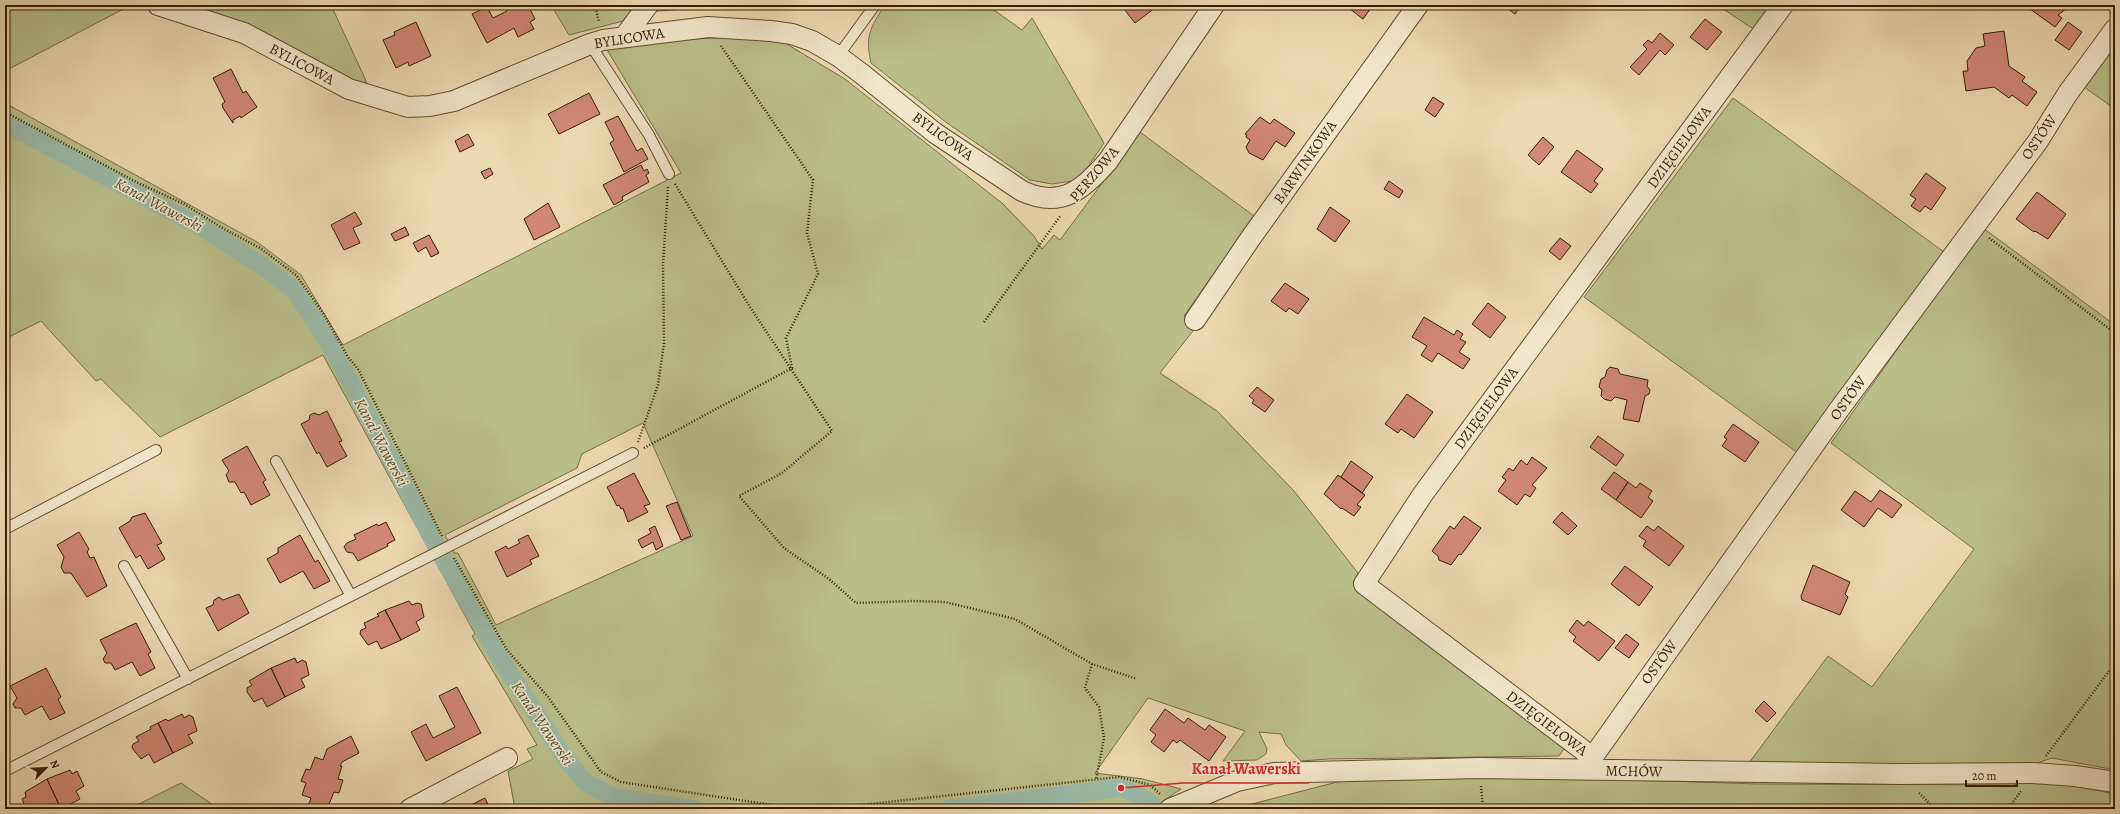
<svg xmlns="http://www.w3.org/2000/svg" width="2120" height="814" font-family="Alegreya,serif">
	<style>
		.green { fill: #babf8a; stroke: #776f45; fill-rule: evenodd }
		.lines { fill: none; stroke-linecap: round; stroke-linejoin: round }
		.canal { stroke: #9abaa8; stroke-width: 18 }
		.building { fill: #d18777; stroke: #341f00 }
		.service-casing { stroke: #624e2c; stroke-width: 12 }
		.minor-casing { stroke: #624e2c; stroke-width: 22 }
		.path { stroke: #341f00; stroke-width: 2.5; stroke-dasharray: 1 2; stroke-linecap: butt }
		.service { stroke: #f3e6cc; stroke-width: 10 }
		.minor { stroke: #f3e6cc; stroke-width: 20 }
		.labels { text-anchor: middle; stroke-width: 3; stroke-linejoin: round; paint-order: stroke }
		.street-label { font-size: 15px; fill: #341f00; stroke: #f3e6cc }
		.water-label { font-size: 16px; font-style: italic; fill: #534e32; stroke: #f3e6cc }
		.leader { fill: none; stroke: #d62828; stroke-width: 1.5 }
		.callout-dot { fill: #d62828; stroke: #f3e6cc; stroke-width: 1.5 }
		.callout-label { font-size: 16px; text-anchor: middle; font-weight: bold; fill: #d62828; stroke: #f3e6cc; stroke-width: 3; stroke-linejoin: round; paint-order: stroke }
	</style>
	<rect width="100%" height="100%" fill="#edd9b1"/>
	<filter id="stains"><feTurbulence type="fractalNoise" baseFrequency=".005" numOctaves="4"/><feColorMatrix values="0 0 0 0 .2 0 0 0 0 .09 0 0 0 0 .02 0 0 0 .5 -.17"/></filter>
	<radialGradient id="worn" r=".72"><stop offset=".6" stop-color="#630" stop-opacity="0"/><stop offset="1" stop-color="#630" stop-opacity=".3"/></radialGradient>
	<!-- green -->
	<path class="green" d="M5 5H131L5 71Z
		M186 5H331L367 83 356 82Z
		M551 5H635L623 21 569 35Z
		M653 5H759L752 9 708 7 647 12Z
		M885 5H987L1022 30 1032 18 1104 143 1079 180 1052 184 1030 180 947 123 871 63C865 36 870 28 885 5Z
		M1717 5H1774L1755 30Z
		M739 37 785 43 845 79 1003 204 1034 236 1042 249 1054 235 1060 240 1140 132 1254 216 1184 316 1196 327 1160 373 1217 411 1294 491 1358 573 1353 583 1476 681 1566 746 1559 756 1328 759 1301 761 1286 745 1281 734 1259 732 1267 749 1266 754 1257 760 1223 761 1245 731 1148 698 1095 773 1143 779 1181 789 1151 809H515L508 771 533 759 527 749 537 745 472 636 475 634 323 355 160 437 101 379 96 381 41 321 5 339V103L257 242 301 275 343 345 681 173 606 48 645 41ZM643 423 693 536 496 625 458 553H454L445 535 577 468 582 454Z
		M2115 44V109L2084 87Z
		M1733 98 1944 252 1798 453 1584 297Z
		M1983 228 2115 325V770L2052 758 2028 766 1749 763 1828 656 1872 687 1974 549 1831 443Z
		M1367 777 1577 778 1758 784 2013 785 2040 779 2115 794V809H1192L1252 804 1337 782Z
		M181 783 219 809H129Z"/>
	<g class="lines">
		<!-- canal -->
		<path class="canal" d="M5 123 203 228 267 269 293 289 315 320 341 364 440 553 499 657 566 759 585 782 613 797 694 809
			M949 809 1121 788C1133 793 1148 797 1154 809"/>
	</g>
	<!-- building -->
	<path class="building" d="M504 5H528L535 19 530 22 534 29 518 37 514 28 487 43 472 14 487 7 493 18 507 11Z
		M1121 5H1159L1135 23Z
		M1345 5H1373L1363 19Z
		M1503 5H1521L1515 14Z
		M2033 5H2066V9L2058 15 2062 18 2055 27 2030 9Z
		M1705 19 1722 32 1707 50 1690 37Z
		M416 22 431 56 409 66 408 62 396 68 383 40 395 35 394 32Z
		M2068 22 2082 32 2069 50 2055 40Z
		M2004 31 2009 66 2025 77 2022 81 2037 92 2027 106 2012 95 2009 98 1994 87 1966 91 1963 71H1968L1967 61 1976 48 1985 46 1983 34Z
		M1660 33 1674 45 1665 55 1660 50 1639 75 1630 67 1647 49 1643 45 1648 40 1652 43Z
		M231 69 243 93 246 91 257 107 241 118 240 116 233 120V123L223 108 222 104 225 102 213 78Z
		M589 93 600 114 559 134 548 114Z
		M1433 97 1444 104 1435 117 1425 110Z
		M618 116 637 151 642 148 648 159 624 172 610 143 614 140 605 122Z
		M1260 117 1270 124 1274 119 1295 133 1285 147 1276 141 1263 160 1249 153 1246 147 1250 140 1246 137 1247 135 1245 134Z
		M468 134 474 145 460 152 455 141Z
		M1543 137 1554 147 1539 165 1528 155Z
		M1577 150 1603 169 1594 181 1598 184 1591 193 1561 172Z
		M641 165 644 171 647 169 649 173 646 175 649 182 622 197 623 200 614 205 603 185Z
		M490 168 493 174 485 179 481 172Z
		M1926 173 1946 188 1931 210 1925 206 1920 212 1911 206 1916 199 1910 195Z
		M1389 181 1403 191 1399 198 1384 189Z
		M2037 192 2066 214 2048 239 2035 231 2034 232 2016 219Z
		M548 203 560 227 534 240 524 219Z
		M1330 207 1350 221 1335 242 1317 229Z
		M355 212 362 224 353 228 360 243 344 250 331 225Z
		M405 227 409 235 395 241 391 234Z
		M429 235 439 253 431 257 426 247 418 252 413 243Z
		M1560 238 1571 246 1560 260 1549 251Z
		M1285 283 1309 299 1298 314 1289 308 1286 312 1271 301Z
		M1488 303 1506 317 1490 338 1472 324Z
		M1424 317 1454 335 1457 330 1463 334 1460 339 1466 342 1459 352 1470 359 1463 369 1438 353 1432 362 1421 355 1427 346 1412 337Z
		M1610 367 1618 369 1620 374 1648 380 1647 386 1650 390 1649 394 1645 396 1639 422 1623 419 1627 400 1615 397 1611 401 1604 399 1601 396 1602 390 1599 387 1601 379 1605 377 1607 370Z
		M1257 387 1274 400 1265 412 1252 403 1254 400 1249 396Z
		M1407 394 1433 412 1414 438 1401 429 1398 433 1385 424Z
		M327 411 342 441 339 442 347 456 327 467 319 452 317 454 301 424 309 420 310 415 314 413 319 415Z
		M1733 424 1759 442 1745 462 1722 446 1727 439 1724 437Z
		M1598 436 1624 455 1616 466 1590 447Z
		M247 446 266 480 263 482 270 495 251 505 244 492 241 493 235 482H229L226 475 229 471 222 460Z
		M1532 457 1547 468 1532 485 1536 488 1530 497 1525 494 1517 505 1498 491 1506 480 1502 477 1509 468 1513 471 1521 460 1527 465Z
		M1351 461 1373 477 1362 493 1341 477Z
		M1614 472 1628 482 1616 500 1601 489Z
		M634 473 650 504 644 506 648 512 628 522 623 508 621 509 619 505 617 506 607 487Z
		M1338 475 1365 495 1357 505 1361 507 1354 516 1342 508 1341 509 1324 494Z
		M1628 482 1636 488 1640 483 1652 491 1648 497 1653 501 1641 518 1616 500Z
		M1880 490 1902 505 1892 518 1878 508 1864 527 1841 510 1855 491 1871 502Z
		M677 502 691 536 681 540 666 506Z
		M1562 512 1577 526 1568 535 1553 522Z
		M145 513 162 543 157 545 165 559 148 569 140 555 136 558 119 528 130 521 132 517Z
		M1464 516 1481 528 1461 555 1459 554 1451 565 1439 560 1438 556 1432 551 1450 526 1454 529Z
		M386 522 395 540 387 544 388 546 358 561 353 553 347 552 344 547 347 543 356 539 354 535 377 524 378 526Z
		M655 526 663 546 656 550 653 542 642 548 638 540 651 533 649 529Z
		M1647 526 1654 531 1658 526 1684 546 1669 566 1643 546 1646 541 1639 536Z
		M79 532 89 549 87 552 90 558 94 557 107 586 87 597 71 573H64L61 567 64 557 57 545Z
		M300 535 315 562 318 560 330 581 314 589 303 571 280 583 267 559 278 553V548Z
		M528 535 539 556 530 560 532 564 507 577 495 552 506 546 508 549 520 543 518 540Z
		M1813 565 1850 582 1845 594 1848 597 1840 615 1802 600 1801 596Z
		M1625 566 1653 587 1639 606 1611 584Z
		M239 594 249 613 218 631 206 608 213 605 214 600 219 597 223 600Z
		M409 601 412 605 417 603 421 604 424 617 416 622 420 630 401 640 385 610Z
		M385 610 401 640 381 649 377 641 368 645 360 634 361 630 366 628 364 623 379 616 377 614Z
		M1577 620 1584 626 1588 621 1615 641 1599 661 1573 641 1576 637 1569 631Z
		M136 623 151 652 148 654 155 668 140 676 132 662 115 670 111 663H105L103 659 107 653 100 640Z
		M1626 634 1639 644 1629 658 1615 648Z
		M295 658 297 663 302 660 306 662 309 675 301 679 305 687 285 697 271 668Z
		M46 668 61 697 58 699 65 713 50 720 42 706 25 715 21 708H15L13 704 17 698 10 686Z
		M271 668 285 697 267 707 262 698 254 702 247 692V688L252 685 249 681Z
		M457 687 481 733 426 761 411 732 426 724 433 738 455 727 439 696Z
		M1764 701 1776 713 1767 722 1755 711Z
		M1165 709 1184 723 1188 718 1205 730 1209 725 1226 737 1209 761 1180 740 1177 743 1173 740 1164 752 1151 742 1156 735 1150 730Z
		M182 714 184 718 189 715 193 717 197 731 188 735 193 743 173 753 158 723 166 719 168 721Z
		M158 723 173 753 154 763 149 754 141 759 132 748 133 744 139 741 136 737 151 729 150 727Z
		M351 736 359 753 342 762 340 766H342L338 779 343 780 339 793 334 792 327 809H307L311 798 302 795 306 783 301 781 306 769 310 770 315 757 323 760 327 749Z
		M70 770 72 774 77 771 84 786 76 791 80 799 61 809 47 779Z
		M47 779 61 809H26L22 799 26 797 25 792Z
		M485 798 490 809H463Z"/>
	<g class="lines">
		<!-- service casing -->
		<g class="service-casing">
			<path id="service" d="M590 44 649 135 669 174
				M838 56 875 5
				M276 461 351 596
				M5 529 156 450
				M124 566 188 679
				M5 771 633 453"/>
		</g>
		<!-- minor casing -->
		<g class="minor-casing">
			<path id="minor" d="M158 5 244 33 349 89 408 107 430 106 454 101 590 44 603 40 708 27 771 31 792 34 812 41 838 56 862 74 935 133 1022 191C1061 209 1083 190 1108 161L1214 5
				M625 36 648 5
				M1195 320 1250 239 1418 5
				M1592 757 1364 584 1423 494 1783 5
				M1585 768 1838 411 2038 141 2068 93 2115 29
				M410 809 507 758
				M1170 809 1237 781 1274 773 1309 772 1480 768 1900 774 2033 773 2075 776 2115 782"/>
		</g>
		<!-- path -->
		<path class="path" d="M595 5 599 22
			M5 112 138 183 184 204 224 229 260 248 296 275 323 313 348 357 358 369 442 536
			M675 184 750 307 832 431 782 473 739 496 784 548 829 579 856 603 913 601 945 602 1015 619 1092 664 1137 679
			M1989 238 2115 333
			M984 322 1061 215
			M638 442 658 385 664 343 663 265 668 187
			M644 448 792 368 786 338 818 274 807 233 813 180 721 46
			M454 558 507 650 548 697 601 772 621 782 798 809
			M1092 664 1085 688 1099 707 1104 738 1096 780
			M2046 756 2115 663
			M1481 786 1483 809
			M1919 793 1935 809
			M823 809 1119 777 1150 785 1161 795
			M2008 809 2021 791"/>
		<!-- service -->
		<use href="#service" class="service"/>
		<!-- minor -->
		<use href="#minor" class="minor"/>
	</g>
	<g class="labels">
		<!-- street labels -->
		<g class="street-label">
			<text transform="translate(629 38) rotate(-9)" y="5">BYLICOWA</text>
			<text transform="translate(302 64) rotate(28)" y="5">BYLICOWA</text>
			<text transform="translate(943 136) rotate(36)" y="5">BYLICOWA</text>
			<text transform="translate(2039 137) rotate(-56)" y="5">OSTÓW</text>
			<text transform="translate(1679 147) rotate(-54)" y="5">DZIĘGIELOWA</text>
			<text transform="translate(1305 162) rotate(-55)" y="5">BARWINKOWA</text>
			<text transform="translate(1094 174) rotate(-50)" y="5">PERZOWA</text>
			<text transform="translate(1848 398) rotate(-54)" y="5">OSTÓW</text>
			<text transform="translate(1486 408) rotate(-54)" y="5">DZIĘGIELOWA</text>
			<text transform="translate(1659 662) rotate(-54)" y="5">OSTÓW</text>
			<text transform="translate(1547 723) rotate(37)" y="5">DZIĘGIELOWA</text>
			<text transform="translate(1634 771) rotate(1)" y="5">MCHÓW</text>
		</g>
		<!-- water labels -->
		<g class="water-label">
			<text transform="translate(159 204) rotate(28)" y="6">Kanał Wawerski</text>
			<text transform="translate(382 442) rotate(62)" y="6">Kanał Wawerski</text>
			<text transform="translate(543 723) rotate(56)" y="6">Kanał Wawerski</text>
		</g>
	</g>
	<!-- callouts -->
	<path class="leader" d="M1121 788L1183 783H1309"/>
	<circle class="callout-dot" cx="1121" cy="788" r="4"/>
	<g class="callout-label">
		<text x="1246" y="774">Kanał Wawerski</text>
	</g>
	<!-- margin -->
	<rect width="2120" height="814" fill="none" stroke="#edd9b1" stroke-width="20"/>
	<rect x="6" y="6" width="2108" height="802" fill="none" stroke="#341f00" stroke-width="2"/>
	<rect x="10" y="10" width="2100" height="794" fill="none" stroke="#341f00"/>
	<!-- north arrow -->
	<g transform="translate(46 768) rotate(66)" stroke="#f3e6cc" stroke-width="3" paint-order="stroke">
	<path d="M0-3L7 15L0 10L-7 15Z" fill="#341f00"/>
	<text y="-6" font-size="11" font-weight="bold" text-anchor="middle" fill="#341f00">N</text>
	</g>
	<!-- scale -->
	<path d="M1966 780v6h51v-6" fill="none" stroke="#341f00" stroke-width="2"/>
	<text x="1972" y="780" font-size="12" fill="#341f00" stroke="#f3e6cc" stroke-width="3" paint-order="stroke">20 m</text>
	<rect width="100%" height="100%" filter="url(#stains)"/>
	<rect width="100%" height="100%" fill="url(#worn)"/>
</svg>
